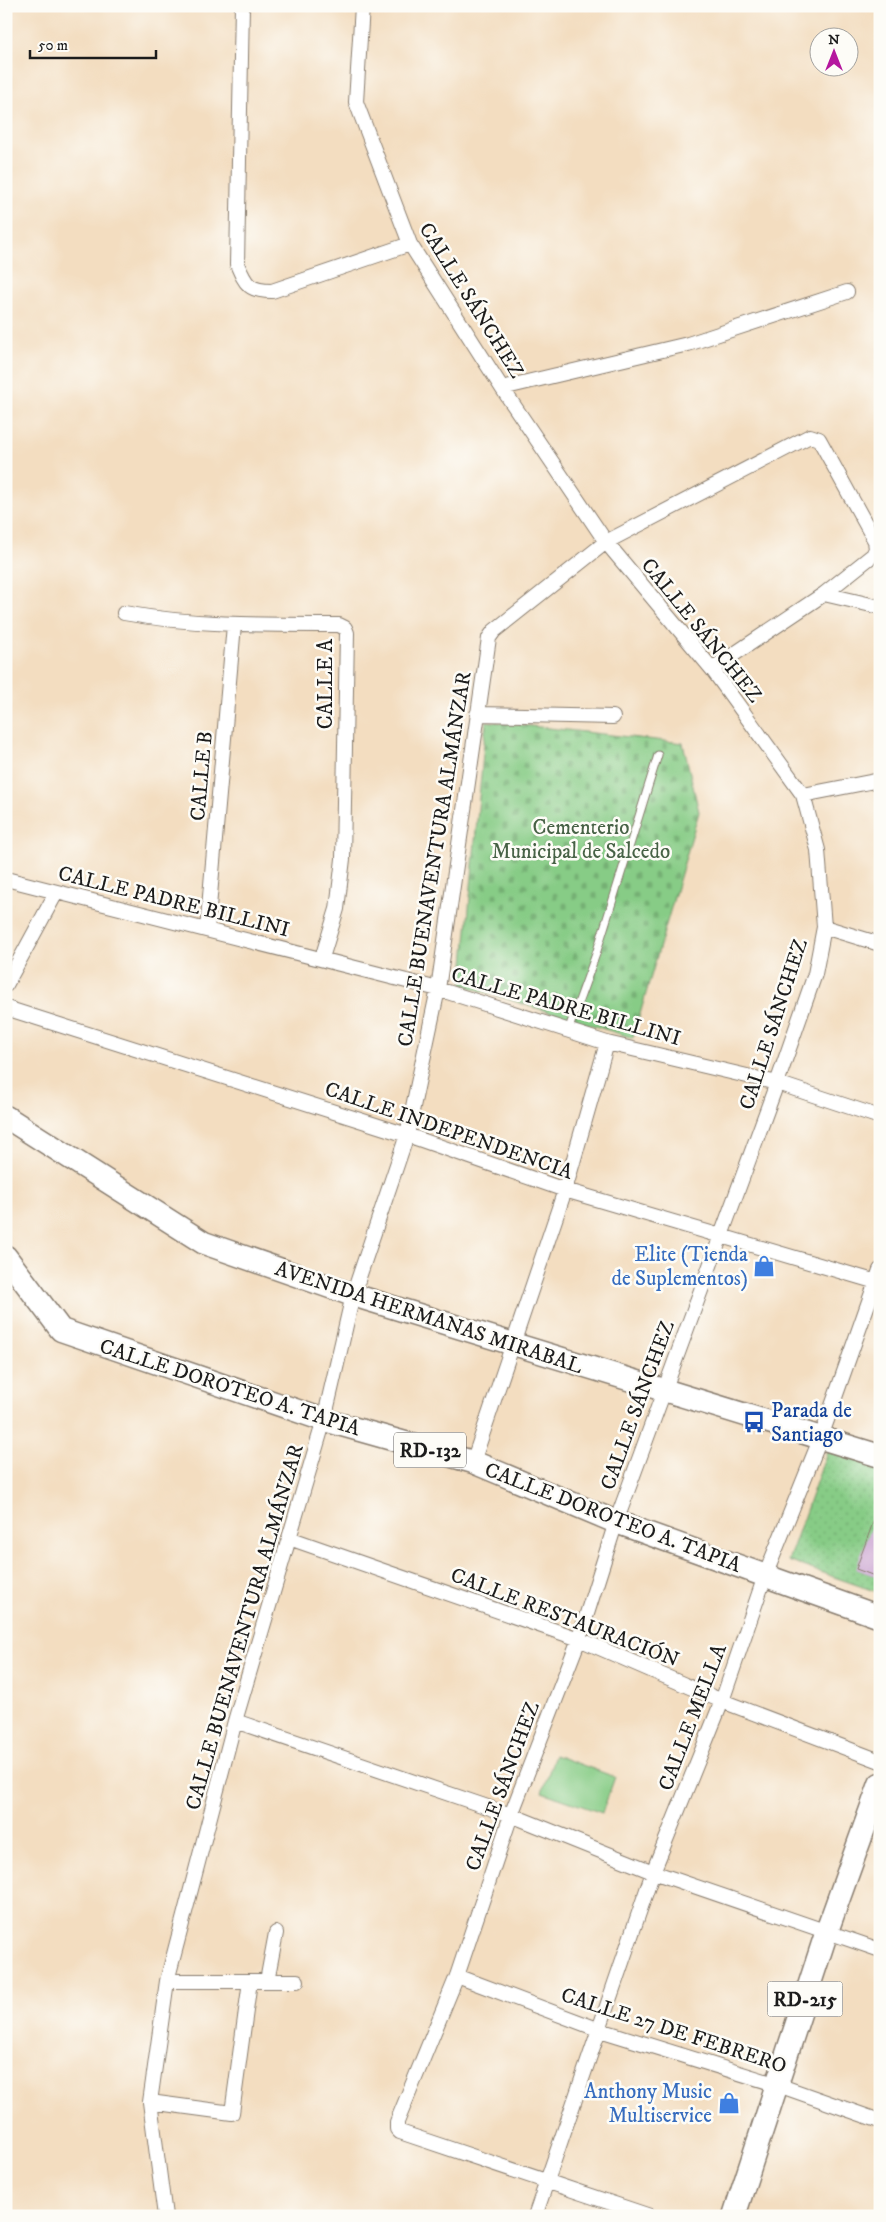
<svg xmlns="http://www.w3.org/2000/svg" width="886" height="2222" font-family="'IM FELL DW Pica',serif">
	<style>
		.grass { fill: #87cc86; stroke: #527451 }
		.cemetery { fill: url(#cemetery-stones); stroke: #527451 }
		.park { fill: url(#park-dots); stroke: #527451 }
		.building { fill: #d1b0d7 }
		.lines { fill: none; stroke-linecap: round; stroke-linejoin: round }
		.service-casing { stroke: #887c6e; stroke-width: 9 }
		.minor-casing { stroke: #887c6e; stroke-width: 16 }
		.primary-casing { stroke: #887c6e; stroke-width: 25 }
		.service { stroke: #fff; stroke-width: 7 }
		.minor { stroke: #fff; stroke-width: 14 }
		.primary { stroke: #fff; stroke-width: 22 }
		.labels { text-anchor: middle; stroke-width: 5; stroke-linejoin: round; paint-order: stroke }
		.shield { fill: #fdfcf7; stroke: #605f5e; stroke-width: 1 }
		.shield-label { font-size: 20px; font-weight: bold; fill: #1c1c1c }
		.street-label { font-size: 21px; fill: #1c1c1c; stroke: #fdfcf7 }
		.park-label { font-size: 21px; fill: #476246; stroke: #fdfcf7 }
		.shop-label { font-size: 21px; fill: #366cbe; stroke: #fdfcf7; text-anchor: end }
		.transit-label { font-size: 21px; fill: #164399; stroke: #fdfcf7; text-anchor: start }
	</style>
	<defs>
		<pattern id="cemetery-stones" width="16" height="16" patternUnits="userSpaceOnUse" patternTransform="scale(1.25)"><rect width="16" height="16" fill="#87cc86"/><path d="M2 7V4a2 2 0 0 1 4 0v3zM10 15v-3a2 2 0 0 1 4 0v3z" fill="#74af73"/></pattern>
		<pattern id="park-dots" width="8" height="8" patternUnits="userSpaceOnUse" patternTransform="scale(1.25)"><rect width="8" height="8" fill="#87cc86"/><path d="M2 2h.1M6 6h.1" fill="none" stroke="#74af73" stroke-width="1.8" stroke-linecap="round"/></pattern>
	</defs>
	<rect width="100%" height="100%" fill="#fdfcf7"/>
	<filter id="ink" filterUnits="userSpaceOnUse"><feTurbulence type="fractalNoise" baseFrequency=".02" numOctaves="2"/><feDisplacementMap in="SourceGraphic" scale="10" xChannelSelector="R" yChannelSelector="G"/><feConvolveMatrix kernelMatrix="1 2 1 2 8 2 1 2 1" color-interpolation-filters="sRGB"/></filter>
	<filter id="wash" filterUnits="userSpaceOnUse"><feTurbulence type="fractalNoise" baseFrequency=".0096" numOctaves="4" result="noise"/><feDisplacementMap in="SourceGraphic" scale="20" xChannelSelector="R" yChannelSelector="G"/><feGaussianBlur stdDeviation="1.12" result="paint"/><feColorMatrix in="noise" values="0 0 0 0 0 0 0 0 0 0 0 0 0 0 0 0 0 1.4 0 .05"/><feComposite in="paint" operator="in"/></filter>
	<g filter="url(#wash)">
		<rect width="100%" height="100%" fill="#f3ddc0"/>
		<!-- grass -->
		<path class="grass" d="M555 1755 615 1777 602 1813 542 1792Z"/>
		<!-- cemetery -->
		<path class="cemetery" d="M486 721 683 743 699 812 633 1038 462 985Z"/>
		<!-- park -->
		<path class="park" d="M829 1446 880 1463V1531L857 1569 880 1578V1593L788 1561Z"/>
		<g id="blocks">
			<!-- building -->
			<path class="building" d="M878 1509H880V1578L856 1569Z"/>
		</g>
	</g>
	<g filter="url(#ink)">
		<use href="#blocks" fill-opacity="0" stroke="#887c6e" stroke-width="1"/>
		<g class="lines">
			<!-- service casing -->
			<g class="service-casing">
				<path id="service" d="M568 1031 596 954 658 755"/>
			</g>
			<!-- minor casing -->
			<g class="minor-casing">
				<path id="minor" d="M242 6 237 264C246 285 249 291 272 291L410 244
					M362 6 356 102 410 244 502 388 606 542 712 669 803 795 818 850 824 927 815 974 777 1083 616 1522 579 1639 511 1815 457 1976 397 2122V2129L400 2132 650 2216
					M502 388 688 344 847 292
					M124 613C195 626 267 625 339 625L345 628 347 633 343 859 337 909 322 958
					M712 669 824 594 880 607
					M477 714 613 717
					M803 795 880 780
					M6 879 438 989 607 1043 777 1083 880 1117
					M824 927 880 944
					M207 930 234 625
					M6 985 56 893
					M6 1008 407 1135 565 1190 880 1283
					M473 1462 565 1190 607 1043
					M289 1538 579 1639 722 1701 880 1761
					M235 1721 511 1815 653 1872 880 1950
					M457 1976 600 2030 778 2085 880 2121
					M167 1981H297
					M267 1981 276 1933
					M150 2102 232 2113 250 1981
					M165 2216 150 2102 167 1981 235 1721 324 1420 353 1295 407 1135 438 989 489 638 494 631 606 542 810 436 819 439 875 541 876 549 873 555 824 594
					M535 2216 653 1872 722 1701 765 1576 821 1437 880 1270"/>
			</g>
			<!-- primary casing -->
			<g class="primary-casing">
				<path id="primary" d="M6 1117 204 1243 353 1295 880 1456
					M6 1257 61 1330 324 1420 473 1462 616 1522 880 1617
					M734 2216 827 1931 880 1784"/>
			</g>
			<!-- service -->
			<use href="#service" class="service"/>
			<!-- minor -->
			<use href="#minor" class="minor"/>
			<!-- primary -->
			<use href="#primary" class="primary"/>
		</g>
	</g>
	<!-- icons -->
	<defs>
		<g id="shop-bare" transform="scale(1.725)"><path d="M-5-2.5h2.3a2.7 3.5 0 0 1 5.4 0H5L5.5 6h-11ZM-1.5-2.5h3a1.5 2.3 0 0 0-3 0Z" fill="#3f7fe0" stroke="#fdfcf7" stroke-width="2.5" paint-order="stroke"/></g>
		<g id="bus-bare" transform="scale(1.725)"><path d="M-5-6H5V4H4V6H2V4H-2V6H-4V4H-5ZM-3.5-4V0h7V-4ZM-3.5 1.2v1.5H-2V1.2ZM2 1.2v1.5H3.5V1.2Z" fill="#1a4fb4" stroke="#fdfcf7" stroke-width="2.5" paint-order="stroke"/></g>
	</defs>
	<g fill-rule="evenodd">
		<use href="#shop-bare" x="764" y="1266"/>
		<use href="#bus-bare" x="754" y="1422"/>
		<use href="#shop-bare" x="729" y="2103"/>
	</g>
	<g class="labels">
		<!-- shield labels -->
		<g class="shield">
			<rect x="394" y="1432.5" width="72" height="35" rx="4"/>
			<rect x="767.5" y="1981.5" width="75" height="35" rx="4"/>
		</g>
		<g class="shield-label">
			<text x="430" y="1457">RD-132</text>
			<text x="805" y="2006">RD-215</text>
		</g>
		<!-- street labels -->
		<g class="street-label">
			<text transform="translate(472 300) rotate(58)" y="7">CALLE SÁNCHEZ</text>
			<text transform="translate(702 630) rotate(51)" y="7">CALLE SÁNCHEZ</text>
			<text transform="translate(325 684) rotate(-90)" y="7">CALLE A</text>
			<text transform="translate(201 776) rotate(-85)" y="7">CALLE B</text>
			<text transform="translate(434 859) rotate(-81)" y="7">CALLE BUENAVENTURA ALMÁNZAR</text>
			<text transform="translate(174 901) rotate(14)" y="7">CALLE PADRE BILLINI</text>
			<text transform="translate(566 1006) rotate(16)" y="7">CALLE PADRE BILLINI</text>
			<text transform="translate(773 1024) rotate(-72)" y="7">CALLE SÁNCHEZ</text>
			<text transform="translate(449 1130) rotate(19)" y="7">CALLE INDEPENDENCIA</text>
			<text transform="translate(429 1317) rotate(18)" y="7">AVENIDA HERMANAS MIRABAL</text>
			<text transform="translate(230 1387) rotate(18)" y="7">CALLE DOROTEO A. TAPIA</text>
			<text transform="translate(637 1405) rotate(-70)" y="7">CALLE SÁNCHEZ</text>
			<text transform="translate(613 1517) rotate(21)" y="7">CALLE DOROTEO A. TAPIA</text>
			<text transform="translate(565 1617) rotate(21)" y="7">CALLE RESTAURACIÓN</text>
			<text transform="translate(244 1627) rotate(-74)" y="7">CALLE BUENAVENTURA ALMÁNZAR</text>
			<text transform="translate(692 1717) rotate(-69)" y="7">CALLE MELLA</text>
			<text transform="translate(502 1786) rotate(-70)" y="7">CALLE SÁNCHEZ</text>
			<text transform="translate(674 2030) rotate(18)" y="7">CALLE 27 DE FEBRERO</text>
		</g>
		<!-- park labels -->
		<g class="park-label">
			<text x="581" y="834">Cementerio<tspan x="581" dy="24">Municipal de Salcedo</tspan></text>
		</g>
		<!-- shop labels -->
		<g class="shop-label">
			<text x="748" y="1261">Elite (Tienda<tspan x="748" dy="24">de Suplementos)</tspan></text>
			<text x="712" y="2098">Anthony Music<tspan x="712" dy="24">Multiservice</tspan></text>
		</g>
		<!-- transit labels -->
		<g class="transit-label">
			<text x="771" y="1417">Parada de<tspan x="771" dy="24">Santiago</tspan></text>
		</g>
	</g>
	<!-- margin -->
	<rect width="886" height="2222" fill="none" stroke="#fdfcf7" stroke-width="25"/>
	<!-- north arrow -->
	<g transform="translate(834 52)"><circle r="24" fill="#fdfcf7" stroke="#a3a29f"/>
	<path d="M0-4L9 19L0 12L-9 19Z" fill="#b5179e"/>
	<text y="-8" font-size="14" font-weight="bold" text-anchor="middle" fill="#1c1c1c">N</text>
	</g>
	<!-- scale -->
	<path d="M30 50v8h126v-8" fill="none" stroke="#1c1c1c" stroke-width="2.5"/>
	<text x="38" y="50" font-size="15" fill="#1c1c1c" stroke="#fdfcf7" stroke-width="4" paint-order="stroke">50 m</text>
</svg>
